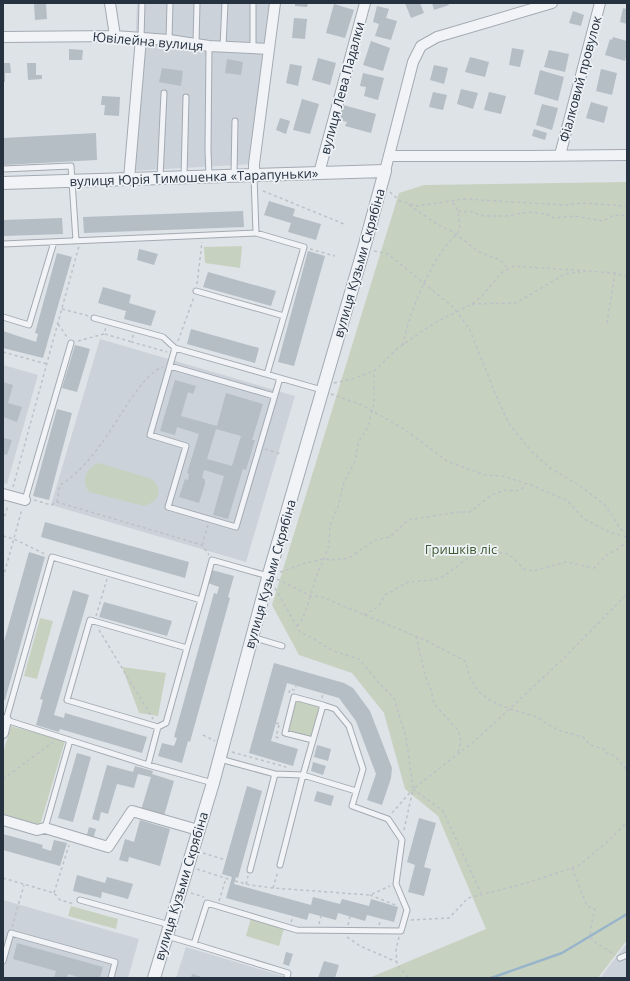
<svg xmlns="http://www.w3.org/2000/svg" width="630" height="981" font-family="'Open Sans',sans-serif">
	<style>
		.built { fill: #ccd2da }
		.green { fill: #c6d2bf }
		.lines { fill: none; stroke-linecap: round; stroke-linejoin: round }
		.stream { stroke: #98b4ca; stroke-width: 2.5 }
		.building { fill: #b5bdc5; fill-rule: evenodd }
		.service-casing { stroke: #a3aab2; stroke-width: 7 }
		.minor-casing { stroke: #a3aab2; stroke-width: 12 }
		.tertiary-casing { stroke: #a3aab2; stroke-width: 14 }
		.path { stroke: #bcc1c7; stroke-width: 1.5; stroke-dasharray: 3 3; stroke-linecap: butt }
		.service { stroke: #f1f3f6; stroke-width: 5 }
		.minor { stroke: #f1f3f6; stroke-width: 10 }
		.tertiary { stroke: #f1f3f6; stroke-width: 12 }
		.labels { text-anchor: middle; stroke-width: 3.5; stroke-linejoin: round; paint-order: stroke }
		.street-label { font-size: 13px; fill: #273240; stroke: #eef2f6 }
		.park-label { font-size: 13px; fill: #3f5c34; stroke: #eef2f6 }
	</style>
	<rect width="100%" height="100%" fill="#dee3e8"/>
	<!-- built -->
	<path class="built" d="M137 3H275L254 164 130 171Z
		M100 339 295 396 246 562 51 505Z
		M3 365 38 375 7 484 3 483Z
		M3 900 139 939 128 978H3Z
		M627 943V978H600Z
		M186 947 289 978H176Z"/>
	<!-- green -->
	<path class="green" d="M627 182V940L598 978H369L486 929 438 816 405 789 384 713 352 673 299 655 272 605 399 193 424 185Z
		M242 246 240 268 205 263 204 247Z
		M98 463 152 479C164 490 159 502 144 506L89 492C81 481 85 469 98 463Z
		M40 618 53 621 37 679 24 676Z
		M122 667 166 673 158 716 139 713Z
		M295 698 321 706 312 739 286 732Z
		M11 726 65 741 40 825 3 814V753Z
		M71 906 118 919 116 929 68 916Z
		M251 918 284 928 279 946 246 936Z"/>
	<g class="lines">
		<!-- stream -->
		<path class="stream" d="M491 978 562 953 627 914"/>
	</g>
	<!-- building -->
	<path class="building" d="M34 3H46L47 19 35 20Z
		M295 3H308L307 7 295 6Z
		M405 3H420L424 13 411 18Z
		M432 3H448L449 5 434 10Z
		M334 4 354 10 345 38 326 33Z
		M377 6 389 9 386 18 397 21 391 40 375 36 379 24 373 22Z
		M623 8 627 9V24L620 22Z
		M573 11 584 15 581 26 569 23Z
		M294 18 307 19 305 39 292 38Z
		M613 37 627 41V53L625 61 605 55 610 39 612 40Z
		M371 41 390 48 383 71 363 65Z
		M512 48 524 50 520 67 509 65Z
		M69 49 83 50 82 60H69Z
		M549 50 569 54 565 72 544 67Z
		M470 57 489 62 485 77 465 72Z
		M318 58 336 63 330 85 312 80Z
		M227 59 243 62 241 75 225 73Z
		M3 63H10L11 73H5V82H3Z
		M27 63H36V75H42V79L28 80Z
		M290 64 302 66 298 86 286 83Z
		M434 65 448 68 444 84 430 80Z
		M162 68 183 71 181 86 159 82Z
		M601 69 617 73 612 95 596 91Z
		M540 70 564 77 558 101 534 94Z
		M363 73 384 78 378 100 364 96 366 87 360 86Z
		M461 89 478 93 473 109 457 104Z
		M433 92 447 95 443 110 429 107Z
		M489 92 506 96 501 114 484 110Z
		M102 96 120 97 119 116 104 115 105 105H101Z
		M302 99 319 104 310 134 293 130Z
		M591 102 608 107 604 123 586 118Z
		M542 104 558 108 552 130 536 125Z
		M343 105 376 114 371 133 345 126 347 122 339 120Z
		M280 118 290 121 286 134 276 130Z
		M534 129 547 133 545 140 532 136Z
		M96 133 97 160 3 165V138Z
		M269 201 295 209 293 216 321 224 316 240 288 232 291 223 264 215Z
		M243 211 244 227 84 233 83 217Z
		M62 218 63 234 3 236V220Z
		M139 249 158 254 154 265 137 260Z
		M308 251 325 256 294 366 278 362Z
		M57 253 72 257 43 358 3 348V331L36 342 38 334 35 333Z
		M208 272 276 291 271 306 203 287Z
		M103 287 131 295 129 303 156 311 151 326 124 319 126 311 98 303Z
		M191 329 259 348 255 363 187 344Z
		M75 345 90 349 77 392 62 388Z
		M175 380 196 386 193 394 188 392 181 416 217 426 226 393 263 404 252 440H255L246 470 243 469 228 519 213 515 224 476 204 470 202 478 205 479V484L199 503 179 497 185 479 188 480 189 474 187 473 199 434 177 427 175 435 160 431ZM216 429 241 436 232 466 207 459Z
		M3 382 13 385 8 403 22 407 17 422 3 417Z
		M57 409 72 413 49 500 33 496Z
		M3 438 12 440 7 455 3 454Z
		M45 522 189 562 185 578 41 537Z
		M29 552 45 557 5 700H3V645Z
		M212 570 234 576 228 597 230 598 190 742 188 741 182 763 158 756 162 743 174 746 177 738 174 737 214 593 217 594 219 587 208 583Z
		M73 590 89 595 54 715 64 718 65 713 147 737 142 753 60 729 59 732 36 725 43 700 40 699Z
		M104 602 172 621 167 636 99 617Z
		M274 663 344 683 353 688 370 711 392 768 391 778 382 805 367 800 376 774 356 721 339 698 287 683 271 741 298 749 293 766 249 753Z
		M317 745 331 749 328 761 314 757Z
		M77 753 91 757 73 822 58 818Z
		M313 762 326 766 323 775 311 771Z
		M107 765 133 772 135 766 153 771 152 774 174 781 164 816 141 810 151 777 138 774 134 788 117 784 108 814 101 812 99 821 92 819Z
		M247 786 262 791 238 878 236 877 234 884 311 905 313 897 340 904 342 899 369 906 371 899 398 907 394 922 367 915 365 921 338 913 336 920 309 913 307 920 226 898 232 877 222 874Z
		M317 791 334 796 331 806 314 801Z
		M419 818 436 823 424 867 431 869 424 896 408 892 415 865 407 862Z
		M140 820 170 829 160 866 129 857 128 862 119 860 125 839 134 842Z
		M89 827 96 829 93 840 86 838Z
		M3 834 43 845 42 848 51 851 54 840 67 843 60 866 3 850Z
		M77 875 105 883 107 877 133 884 128 899 102 892 101 898 73 891Z
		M17 943 103 967 100 978H82L68 974 67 978H54L56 971 13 959Z
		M286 952 293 954 289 966 283 964Z
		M324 961 339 965 335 978H318Z
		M192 974 205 978H191Z"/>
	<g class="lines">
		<!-- service casing -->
		<g class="service-casing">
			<path id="service" d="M253 3V47
				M141 38 142 3
				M169 40 170 3
				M196 43 197 3
				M209 46 208 150 209 176
				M223 47 225 3
				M3 169 71 166 76 241
				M234 175 235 121
				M254 176 256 233 304 247 284 316
				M184 177 186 97
				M160 178 164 93
				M3 244 256 233
				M196 291 284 316 267 374
				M3 317 29 325 54 242
				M94 318 163 337 175 348 322 390
				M175 348 150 435 186 446 168 507 236 527 280 378
				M170 366 274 396
				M25 500 71 343
				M252 637 282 646
				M158 727 67 700 90 620 187 648 201 600
				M313 740 285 733 294 697 323 705
				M148 765 158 727 166 723 187 648
				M213 783 148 765 6 720 52 557 201 600 212 560 268 576
				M45 828 70 740
				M280 865 303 775 356 791
				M250 870 275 774
				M80 900 170 925
				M167 936 194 944 207 903 297 930 401 931 407 910 396 884 402 840 388 819 352 806 363 769 349 726 335 709 323 705 303 775 275 774 220 759
				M194 944 288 973 287 978
				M620 958 627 955
				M3 961 11 933 115 962 111 978"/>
		</g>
		<!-- minor casing -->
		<g class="minor-casing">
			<path id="minor" d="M110 3 115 36
				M3 37 115 36 169 40 209 46 269 49
				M560 155 600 3
				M389 156H530L627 155
				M385 171 413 62 421 46 437 37 552 3
				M319 173 365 3
				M254 175V164L275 3
				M129 179 141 38
				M3 494 25 500
				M3 733 6 720
				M3 820 37 830 45 828 108 847 132 811 198 830"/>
		</g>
		<!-- tertiary casing -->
		<g class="tertiary-casing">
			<path id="tertiary" d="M3 183 385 171 364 248 269 574 213 783 154 978"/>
		</g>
		<!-- path -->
		<path class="path" d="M263 191 344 224
			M390 192 400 201 417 206 464 199 564 205 583 203 627 206
			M409 205 440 226 453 232 479 252 500 260 509 269
			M458 211 472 212 484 216H507L528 212 547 214 554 218 575 216 603 221 614 215 627 216
			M310 249 335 256
			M374 251 388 254 453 307 469 328 495 393 509 424 531 451 550 468 579 485 605 505 620 528 627 534
			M197 284 202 242
			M472 304 516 303 565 274 580 272
			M62 309 89 316
			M607 323 615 273
			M58 324 67 337
			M105 334 132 342
			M133 335 132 342 167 352
			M78 341 104 334 106 327
			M178 341 194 297
			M403 345C409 313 425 276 443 250 448 243 454 237 460 230L458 211 452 201
			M3 352 47 364
			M334 383 352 379 374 371 398 348 418 334 436 322 472 304 482 296 501 273 514 266 615 273 627 277
			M331 394 362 405 404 429 447 461 485 475 503 476 531 485 568 501 584 519 609 532 627 537
			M265 449 281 454
			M13 487 79 246
			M34 500 51 505 57 502 202 545 209 555
			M57 502 60 485C79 474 93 455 106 437 119 419 144 372 163 367
			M3 522 8 505
			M3 536 14 539 47 555
			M202 545 208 525
			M280 572 287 570 305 563 324 559 334 560 349 558 375 540 390 537 408 520 458 512H470L490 496 504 490 516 491 523 488 526 483
			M3 578 22 509
			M277 579 311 596 322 597 427 641 465 661 471 680 478 691 491 701 510 709 537 717 545 723 561 731 583 737 590 745 604 749 606 753 615 756 627 770
			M275 588 300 632 314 639 333 651 359 659 379 683 394 698 406 737 413 789 477 739 562 660 627 594
			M364 615 379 606 385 595 408 582 434 580 444 576 469 557 488 551 509 554 524 569 533 571 566 562 594 568 608 554 616 550 627 542
			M96 616 107 579
			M297 626 301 622 306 610 318 572 324 559 329 545 330 525 338 507 344 482 355 461 358 443 368 426 374 403V371
			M99 630 153 719
			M416 636 425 675 431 690 434 704 458 730 461 741 458 753
			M289 693 290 689 295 690 296 686
			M322 698 323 693
			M276 723 280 724
			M279 725 276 737 281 739
			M203 735 215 741
			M232 752 286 767
			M3 779 53 742
			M413 789 443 811 481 893
			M392 813 412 790
			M404 830 413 789
			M203 853 226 860
			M572 868 587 906 595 909 590 931 592 940 615 955
			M197 869 231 880
			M3 878 54 893 60 900 74 904
			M235 881 250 885 273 888 370 895 390 886
			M246 884 248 876
			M273 888 278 871
			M54 893 69 845
			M191 893 204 897
			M370 895 398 906
			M219 901 226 878
			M411 920 449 918 468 898 530 882 578 866 606 843 627 822
			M291 922 293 916
			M319 924 321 916
			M348 925 350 917
			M379 925 381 919
			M12 927 24 885
			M347 937 360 946 397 962
			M399 937 396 950 397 965 409 978"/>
		<!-- service -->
		<use href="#service" class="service"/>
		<!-- minor -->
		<use href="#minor" class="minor"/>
		<!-- tertiary -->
		<use href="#tertiary" class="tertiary"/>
	</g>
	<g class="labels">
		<!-- street labels -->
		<g class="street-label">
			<text transform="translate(148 41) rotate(5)" y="5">Ювілейна вулиця</text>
			<text transform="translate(580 79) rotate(-75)" y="5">Фіалковий провулок</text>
			<text transform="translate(342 88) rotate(-75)" y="5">вулиця Лева Падалки</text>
			<text transform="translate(194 177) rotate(-2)" y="5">вулиця Юрія Тимошенка «Тарапуньки»</text>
			<text transform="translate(359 263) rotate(-74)" y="5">вулиця Кузьми Скрябіна</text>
			<text transform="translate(270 574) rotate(-74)" y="5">вулиця Кузьми Скрябіна</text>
			<text transform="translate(181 886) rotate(-73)" y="5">вулиця Кузьми Скрябіна</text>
		</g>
		<!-- park labels -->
		<g class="park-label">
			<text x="461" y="554">Гришків ліс</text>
		</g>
	</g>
	<!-- border -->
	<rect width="630" height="981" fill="none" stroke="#273240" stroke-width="8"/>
</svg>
